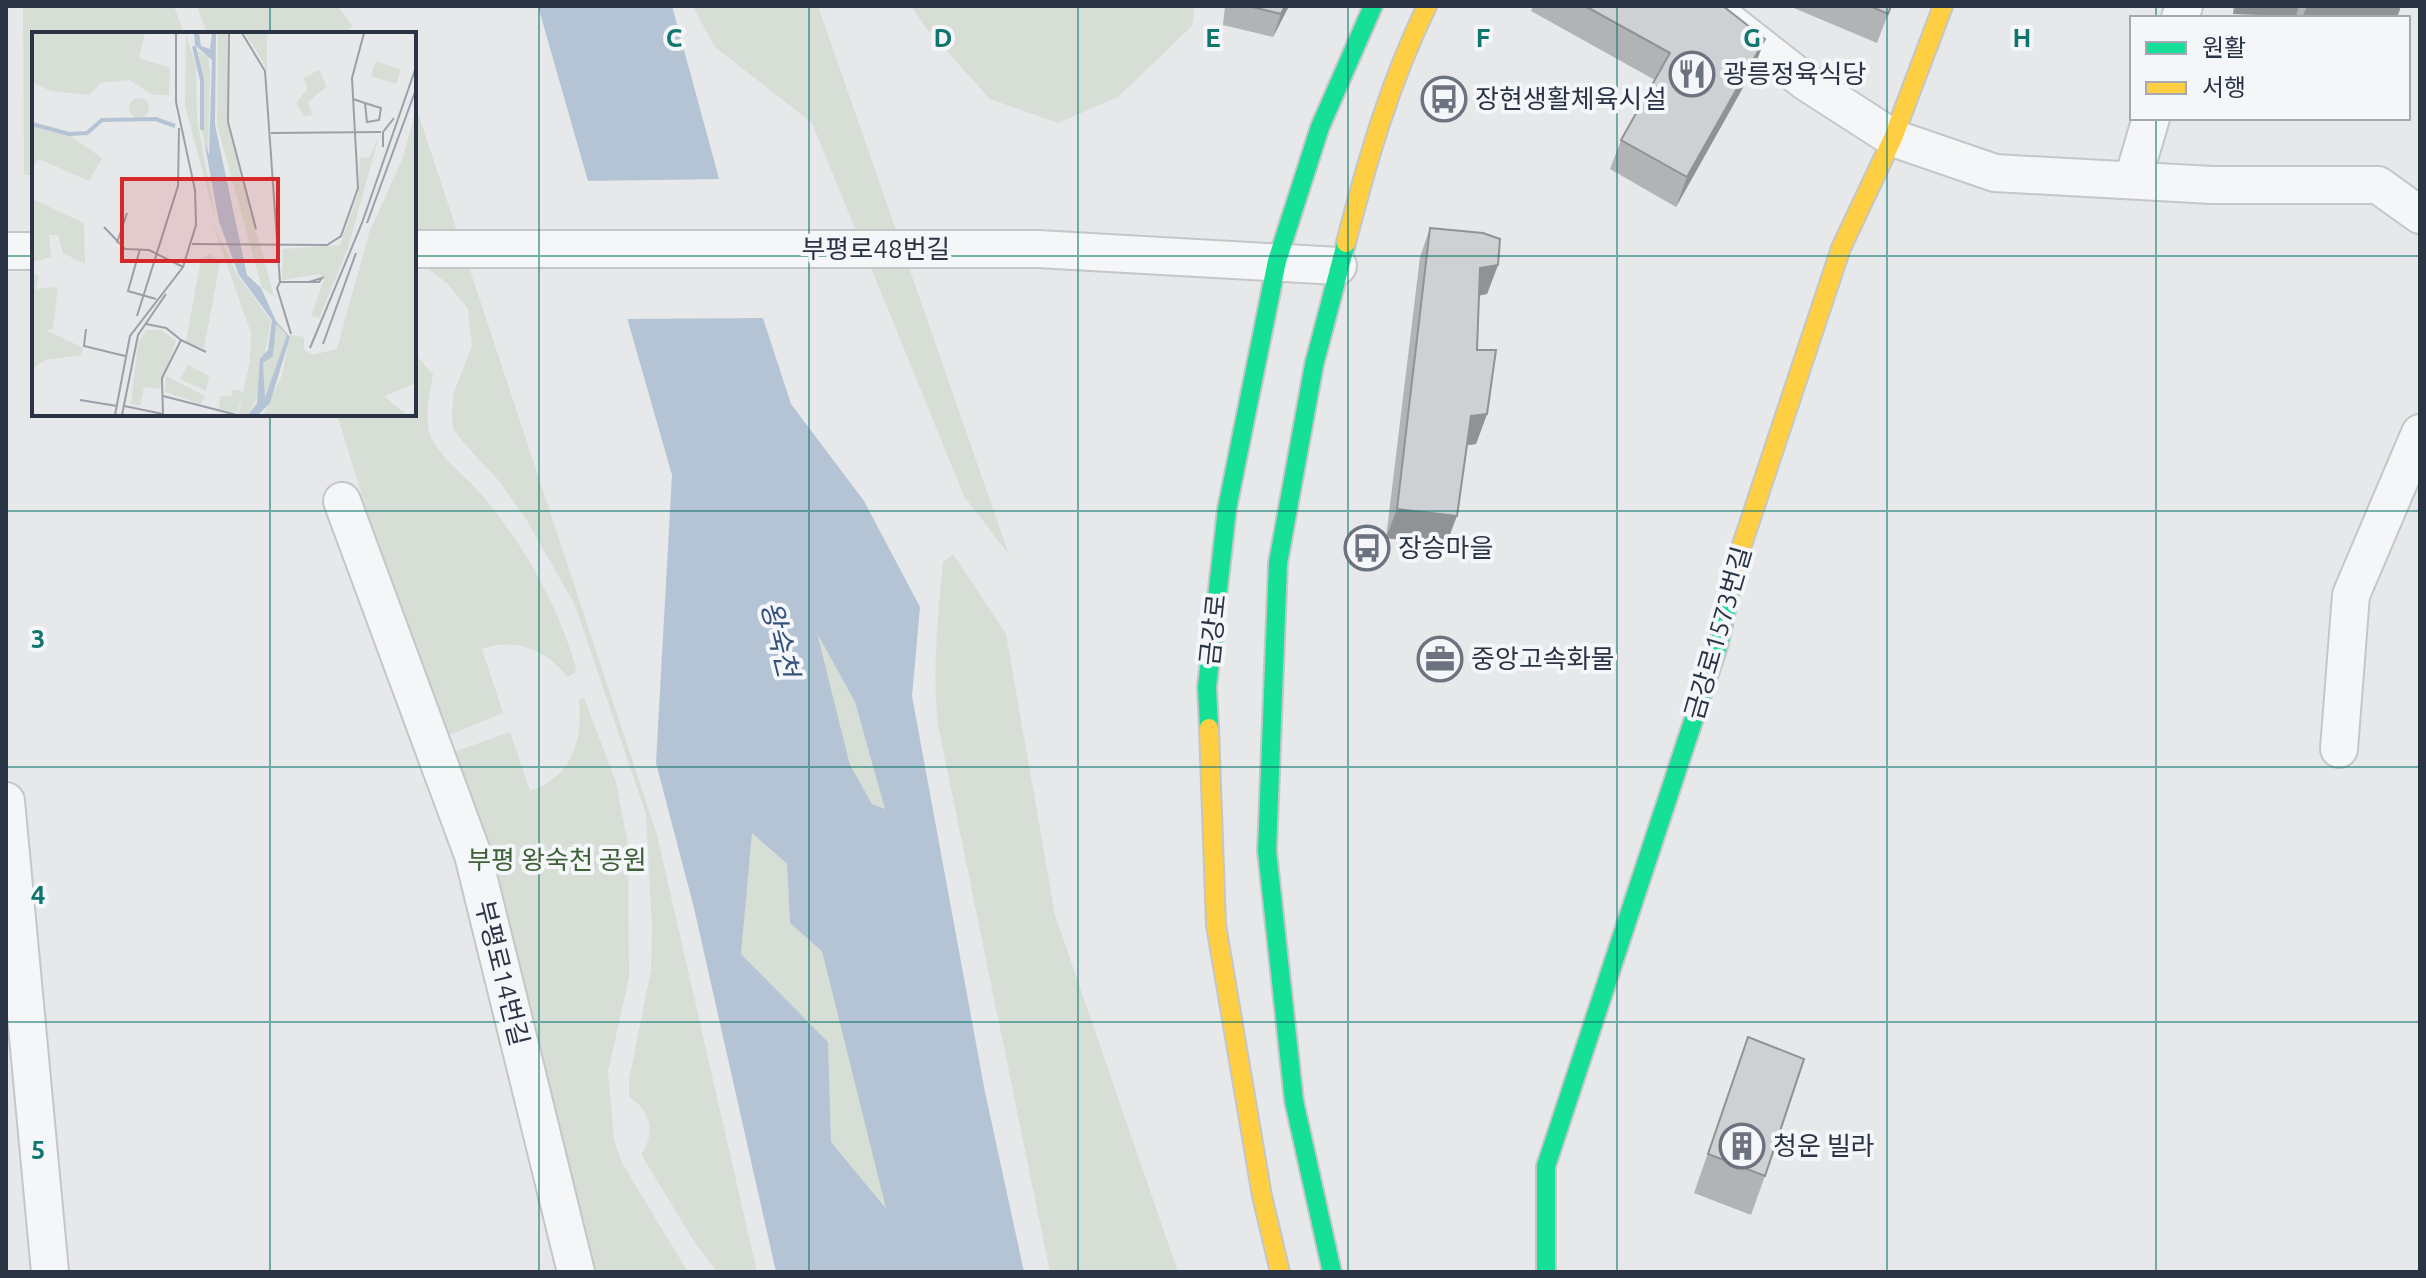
<svg xmlns="http://www.w3.org/2000/svg" width="2426" height="1278" font-family="Ubuntu,'Noto Sans KR',sans-serif">
	<style>
		.green { fill: #d6ded6 }
		.water { fill: #b4c4d5; fill-rule: evenodd }
		.pier { fill: #e6e8ea }
		.lines { fill: none; stroke-linecap: round; stroke-linejoin: round }
		.river { stroke: #b4c4d5; stroke-width: 72 }
		.street-casing { stroke: #c4c6c8; stroke-width: 40 }
		.fast-casing { stroke: #c4c6c8; stroke-width: 22 }
		.slow-casing { stroke: #c4c6c8; stroke-width: 22 }
		.street { stroke: #f5f6f7; stroke-width: 36 }
		.fast { stroke: #16e098; stroke-width: 18 }
		.slow { stroke: #ffcf43; stroke-width: 18 }
		.wall { fill: #b1b3b5 }
		.shaded-wall { fill: #909294 }
		.building { fill: #ced0d3; stroke: #909294; stroke-width: 2 }
		.grid { fill: none; stroke: #0f766e; stroke-width: 2; stroke-opacity: 0.55 }
		.labels { text-anchor: middle; stroke-width: 8; stroke-linejoin: round; paint-order: stroke }
		.poi-label { font-size: 26px; fill: #2b3445; stroke: #f4f6f9; text-anchor: start }
		.street-label { font-size: 26px; fill: #2b3445; stroke: #f4f6f9 }
		.park-label { font-size: 26px; fill: #3f6138; stroke: #f4f6f9 }
		.water-label { font-size: 28px; font-style: italic; fill: #34527a; stroke: #f4f6f9 }
		.inset-river { fill: none; stroke: #b4c4d5; stroke-width: 4 }
		.inset-road { fill: none; stroke: #9ba0a8; stroke-width: 2 }
		.view { fill: #d62828; fill-opacity: 0.15; stroke: #d62828; stroke-width: 4 }
		.inset-edge { fill: none; stroke: #2b3445; stroke-width: 4 }
		.grid-label { font-size: 26px; text-anchor: middle; font-weight: bold; fill: #0f766e; stroke: #f4f6f9; stroke-width: 8; stroke-linejoin: round; paint-order: stroke }
	</style>
	<rect width="100%" height="100%" fill="#e6e8ea"/>
	<!-- green -->
	<path class="green" d="M23 6H174L184 34H34V175H24Z
		M197 6H337L353 26 343 34H207Z
		M693 6H818L1009 555 964 496 812 123 714 46Z
		M911 6H1195L1192 26 1118 97 1058 123 990 99 927 29Z
		M414 101 657 835 757 1272H717L695 1243 641 1154C656 1134 651 1110 629 1097V1080L651 970 652 926 646 814 575 605 526 519 500 482 462 441 453 428 452 413 454 392 472 346 468 309 447 283 414 259Z
		M414 353 433 374C430 394 422 423 433 441 444 461 467 477 482 495 526 548 558 605 577 671L568 677C547 650 514 637 482 649L503 713 449 735 454 752 510 732 530 791C572 777 583 741 579 700L584 698 616 782 628 845 629 978 608 1071 614 1140 622 1163 688 1272H596L525 1009 408 646 337 414H414Z
		M953 554 1006 634 1055 915 1178 1272H1050L938 725C932 670 938 617 943 562Z
		M817 632 855 702 886 810 872 804 841 750 865 884 851 875 805 789 772 745 771 690 760 649Z
		M751 832 787 864 790 923 841 969 881 1087 940 1192 954 1272H901L899 1223 831 1142 828 1042 741 954Z"/>
	<!-- water -->
	<path class="water" d="M538 6H672L727 208 791 404 864 501 920 607 912 696 985 1092 1024 1272H954L940 1192 881 1087 842 969 790 923 787 864 752 833 741 954 828 1042 831 1142 899 1224 901 1272H776L694 908 656 763 672 475ZM817 633 855 702 885 809 872 804 840 747 864 884 851 875 805 789 772 745 771 690 760 649Z"/>
	<!-- pier -->
	<path class="pier" d="M723 179 767 318 623 319 583 181Z"/>
	<g class="lines">
		<!-- river -->
		<path class="river" d="M758 545 939 1272"/>
		<!-- street casing -->
		<g class="street-casing">
			<path id="street" d="M1709 6 1806 82 1893 138 1995 173 2212 185H2378L2420 215
				M2180 18 2184 6
				M2133 179 2151 118
				M414 249H1038L1338 266
				M6 251H34
				M342 501 473 855 576 1272
				M2339 749 2351 595 2420 433
				M6 801 50 1272"/>
		</g>
		<!-- fast casing -->
		<g class="fast-casing">
			<path id="fast" d="M1209 728 1207 687 1227 509 1277 261 1320 127 1373 6
				M1332 1272 1294 1101 1267 851 1278 563 1314 365 1346 243
				M1546 1272V1166L1719 643 1732 582"/>
		</g>
		<!-- slow casing -->
		<g class="slow-casing">
			<path id="slow" d="M1346 243C1367 161 1390 82 1427 6
				M1732 582 1737 560 1841 248 1893 138 1943 6
				M1209 728 1216 925 1262 1196 1280 1272"/>
		</g>
		<!-- street -->
		<use href="#street" class="street"/>
		<!-- fast -->
		<use href="#fast" class="fast"/>
		<!-- slow -->
		<use href="#slow" class="slow"/>
	</g>
	<!-- wall -->
	<path class="wall" d="M1225 6H1289L1273 37 1223 25Z
		M1533 6H1723L1765 39 1754 68 1676 207 1610 169 1621 140 1655 80 1531 11Z
		M1789 6H1891L1877 43Z
		M2233 6H2401L2397 18H2296V16L2233 14Z
		M1430 228 1498 265 1487 294 1479 296 1477 350 1487 414 1476 444 1467 445 1446 545 1386 538 1420 257Z
		M1748 1037 1765 1176 1751 1215 1694 1193Z"/>
	<!-- shaded-wall -->
	<path class="shaded-wall" d="M1285 6H1289L1273 37 1281 14Z
		M2236 6H2299L2296 16 2233 14Z
		M2307 6H2401L2397 18H2302Z
		M1765 39 1754 68 1676 207 1687 177Z
		M1498 265 1487 294 1469 297 1480 268Z
		M1487 414 1476 444 1461 446 1471 416Z
		M1397 509 1457 516 1446 545 1386 538Z"/>
	<!-- building -->
	<path class="building" d="M1248 6H1285L1281 14Z
		M1585 6H1723L1765 39 1687 177 1621 140 1670 53Z
		M1870 6H1891L1888 14Z
		M1430 228 1483 233 1500 239 1498 265 1480 268 1477 350H1496L1487 414 1471 416 1457 516 1397 509Z
		M1748 1037 1804 1059 1765 1176 1708 1154Z"/>
	<!-- grid -->
	<path class="grid" d="M270 6V34M539 6V1272M809 6V1272M1078 6V1272M1348 6V1272M1617 6V1272M1887 6V1272M2156 6V18M2156 118V1272M6 256H34M414 256H2420M270 414V1272M6 511H2420M6 767H2420M6 1022H2420"/>
	<!-- icons -->
	<defs>
		<g id="restaurant-ring" transform="scale(2.3)"><circle r="9.5" fill="#f4f6f9" stroke="#6c737f" stroke-width="1.5"/><path d="M-5-6h1v4h1v-4h1v4h1v-4h1v5L-1.5 .5V6h-2V.5L-5-1ZM5-6V6H3V1.5H1.5Q1.5-4 5-6Z" fill="#6c737f"/></g>
		<g id="bus-ring" transform="scale(2.3)"><circle r="9.5" fill="#f4f6f9" stroke="#6c737f" stroke-width="1.5"/><path d="M-5-6H5V4H4V6H2V4H-2V6H-4V4H-5ZM-3.5-4V0h7V-4ZM-3.5 1.2v1.5H-2V1.2ZM2 1.2v1.5H3.5V1.2Z" fill="#6c737f"/></g>
		<g id="office-ring" transform="scale(2.3)"><circle r="9.5" fill="#f4f6f9" stroke="#6c737f" stroke-width="1.5"/><path d="M-6-3h4V-5.5h4V-3h4V5H-6ZM-1-4.5V-3h2v-1.5ZM-6 0V1H6V0Z" fill="#6c737f"/></g>
		<g id="building-ring" transform="scale(2.3)"><circle r="9.5" fill="#f4f6f9" stroke="#6c737f" stroke-width="1.5"/><path d="M-4-6H4V6H1V3H-1V6H-4ZM-2.5-4.3h1.7v1.8h-1.7ZM.8-4.3h1.7v1.8H.8ZM-2.5-1h1.7V.8h-1.7ZM.8-1h1.7V.8H.8Z" fill="#6c737f"/></g>
	</defs>
	<g fill-rule="evenodd">
		<use href="#restaurant-ring" x="1692" y="74"/>
		<use href="#bus-ring" x="1444" y="99"/>
		<use href="#bus-ring" x="1367" y="548"/>
		<use href="#office-ring" x="1440" y="659"/>
		<use href="#building-ring" x="1742" y="1146"/>
	</g>
	<g class="labels">
		<!-- poi labels -->
		<g class="poi-label">
			<text x="1723" y="83">광릉정육식당</text>
			<text x="1475" y="108">장현생활체육시설</text>
			<text x="1398" y="557">장승마을</text>
			<text x="1471" y="668">중앙고속화물</text>
			<text x="1773" y="1155">청운 빌라</text>
		</g>
		<!-- street labels -->
		<g class="street-label">
			<text x="876" y="258">부평로48번길</text>
			<text transform="translate(1213 630) rotate(-84)" y="9">금강로</text>
			<text transform="translate(1718 633) rotate(-74)" y="9">금강로1573번길</text>
			<text transform="translate(502 973) rotate(76)" y="9">부평로14번길</text>
		</g>
		<!-- park labels -->
		<g class="park-label">
			<text x="557" y="869">부평 왕숙천 공원</text>
		</g>
		<!-- water labels -->
		<g class="water-label">
			<text transform="translate(780 639) rotate(76)" y="10">왕숙천</text>
		</g>
	</g>
	<!-- overview -->
	<g transform="translate(32 32)">
		<rect width="384" height="384" fill="#e6e8ea"/>
		<path d="M0 1H113L107 26 138 36 137 63H122L97 48 69 51 57 63 19 59 0 50ZM195 1 196 94 242 264 230 256 185 93 186 2ZM213 1H235V40L230 28ZM154 3 164 33 165 88 185 193 153 74ZM166 19 176 24 178 40 176 122 168 91 172 57ZM344 29 369 38 364 52 339 44ZM287 38 295 54 276 70 280 83 272 84 264 71 276 56 271 46ZM97 76a10 10 0 1 1 20 0a10 10 0 1 1-20 0ZM384 79V351L352 364 375 383H231L250 343 258 303 272 305V318L280 323 305 317 337 201 370 128ZM0 94 39 104 70 126 57 149 7 127 0 135ZM347 104 316 216 287 286 279 284 292 248 287 242 250 248 251 217 308 213 326 163 328 126 338 125ZM0 167 52 191 53 232 31 221 26 203H17L19 225 0 230ZM181 193 207 245 239 289 224 368 216 383H206L218 329 219 301ZM178 221 188 230 172 317 154 309 169 227ZM0 240 7 245 4 257 26 255 21 297 14 298 51 316 49 323 13 328 0 337ZM243 291 255 303 233 367 231 331 241 323ZM129 298 144 309 128 357 112 355 108 374 99 372 106 311 114 298ZM156 333 177 344 174 359 148 347ZM134 344 173 364 169 372 133 360ZM201 357 211 360 205 381 187 377 188 364H199Z" fill="#d6ded6"/>
		<path d="M162 1H167L169 14 178 17 180 1H184L183 93 215 243 229 256 244 289 258 305 238 371 226 383H216L225 371 228 327 236 318 240 288 207 243 187 190 172 108 177 123 180 28 163 13ZM244 292 255 303 233 366 231 331 241 324Z" fill="#b4c4d5" fill-rule="evenodd"/>
		<path class="inset-river" d="M162 14 170 48V98M0 92 37 102 55 101 70 88 124 87 143 94"/>
		<path class="inset-road" d="M197 1 196 90 224 197M210 1 233 39 248 250H287L290 246 277 250M321 67 342 74 349 76 347 88 335 90 333 71M239 101 349 100M351 115V100L362 86M335 191 384 57M72 195 93 217 117 218 151 235M85 211 95 181M160 212 295 213 309 204 326 156 320 46 332 1M108 217 96 259 124 267M248 250 245 256 259 302M105 284 146 154 147 96M54 297 52 314 93 324M149 308 174 320M291 312 324 221M278 316 330 191 384 35M131 364 205 383M48 368 85 374M92 374 131 382 130 346 149 308 134 296 114 292M83 383 98 304 151 235 164 193 163 158 144 70V1M90 383 106 303 134 262"/>
		<path class="view" d="M90 147H246V229H90Z"/>
		<rect width="384" height="384" class="inset-edge"/>
	</g>
	<g class="grid-label">
		<text x="674" y="47">C</text>
		<text x="943" y="47">D</text>
		<text x="1213" y="47">E</text>
		<text x="1483" y="47">F</text>
		<text x="1752" y="47">G</text>
		<text x="2022" y="47">H</text>
		<text x="38" y="648">3</text>
		<text x="38" y="904">4</text>
		<text x="38" y="1159">5</text>
	</g>
	<!-- border -->
	<rect width="2426" height="1278" fill="none" stroke="#2b3445" stroke-width="16"/>
	<!-- legend -->
	<rect x="2130" y="16" width="280" height="104" fill="#f4f6f9" stroke="#a4a8b1" stroke-width="2"/>
	<rect x="2146" y="42" width="40" height="12" fill="#16e098" stroke="#a4a8b1" stroke-width="2"/>
	<text x="2202" y="56" font-size="24" fill="#2b3445">원활</text>
	<rect x="2146" y="82" width="40" height="12" fill="#ffcf43" stroke="#a4a8b1" stroke-width="2"/>
	<text x="2202" y="96" font-size="24" fill="#2b3445">서행</text>
</svg>
